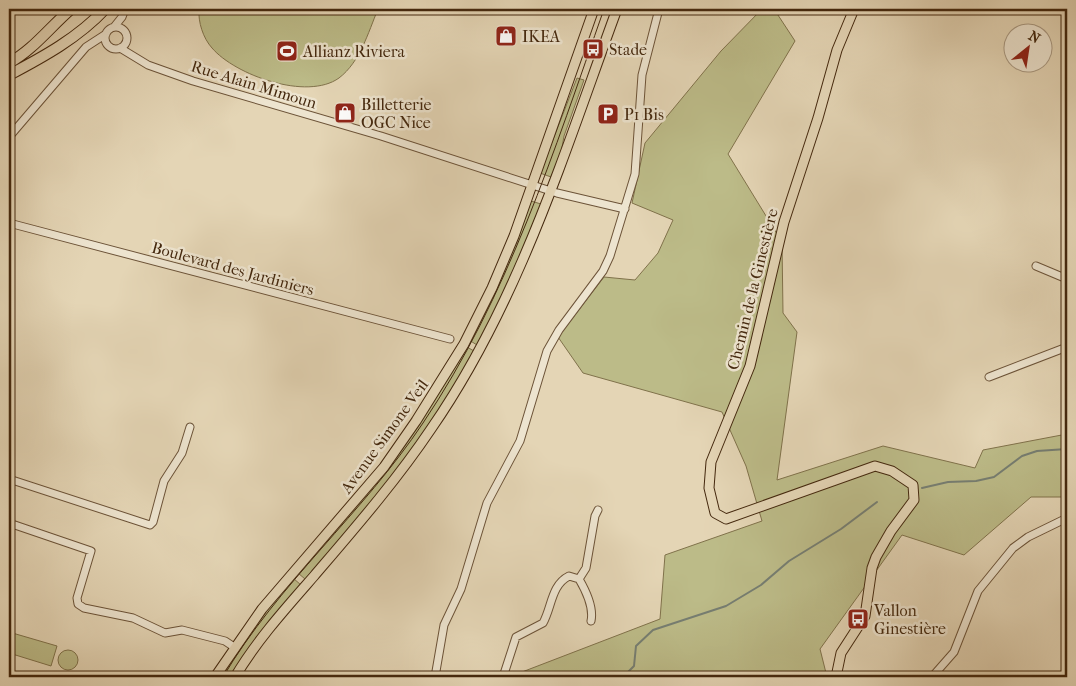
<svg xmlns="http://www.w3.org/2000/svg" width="1076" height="686" font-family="'IM FELL French Canon',serif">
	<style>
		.green { fill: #bcbb88; stroke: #80724b }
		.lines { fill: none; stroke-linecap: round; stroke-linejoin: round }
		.stream { stroke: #767e72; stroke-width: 2 }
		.minor-casing { stroke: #6c5338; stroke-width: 9 }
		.major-casing { stroke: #44280e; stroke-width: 11 }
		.highway-casing { stroke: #44280e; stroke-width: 12 }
		.minor { stroke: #ede4cf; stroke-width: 7 }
		.major { stroke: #e4d5b5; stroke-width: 9 }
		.highway { stroke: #e4d5b5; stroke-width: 10 }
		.tram { stroke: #44280e; stroke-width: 1 }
		.labels { text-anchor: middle; stroke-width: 5; stroke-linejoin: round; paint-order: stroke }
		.poi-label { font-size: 16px; fill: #44280e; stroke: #ede4cf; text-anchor: start }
		.street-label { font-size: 16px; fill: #44280e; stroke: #ede4cf }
	</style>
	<rect width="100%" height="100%" fill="#e4d5b5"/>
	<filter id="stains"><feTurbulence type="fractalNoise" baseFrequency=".004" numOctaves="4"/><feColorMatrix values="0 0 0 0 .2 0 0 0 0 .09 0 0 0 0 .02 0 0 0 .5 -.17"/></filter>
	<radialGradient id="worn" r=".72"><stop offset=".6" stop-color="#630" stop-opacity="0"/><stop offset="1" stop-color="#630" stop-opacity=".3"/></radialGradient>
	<!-- green -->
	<path class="green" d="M199 9H378C368 33 360 62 339 78 307 101 235 75 212 48 203 38 198 22 199 9Z
		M762 9H774L795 41 728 154 782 242 783 313 797 332 777 480 883 446 975 468 983 450 1067 434V497H1031L964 555 902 535 820 649 827 677H509L660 619 665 555 762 521 746 466 722 412 583 373 558 337 604 277 635 280 658 253 673 220 632 203 645 143 721 51Z
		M577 78 584 80 564 136 560 159 551 177 540 173Z
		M531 201 541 204 518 264 477 345 469 340Z
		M467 347 474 351 444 404 378 496 305 579 298 573 349 514Z
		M293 578 301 585 231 677H219L265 611Z
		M9 632 57 646 51 666 9 653Z
		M58 660a10 10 0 1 1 20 0a10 10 0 1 1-20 0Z"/>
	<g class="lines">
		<!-- stream -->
		<path class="stream" d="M922 488 948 482 976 481 994 477 1022 456 1037 451 1067 449
			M623 677 634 666 636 646 653 630 726 606 761 585 789 561 841 529 877 502"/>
		<!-- minor casing -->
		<g class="minor-casing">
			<path id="minor" d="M1065 9 1067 12
				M114 27 122 17 125 9
				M105 38a11 11 0 1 1 22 0a11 11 0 1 1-22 0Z
				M120 48 148 65 193 81 381 136 557 193 625 209
				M9 137 86 47 106 34
				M9 223 450 339
				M1036 266 1067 279
				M989 377 1067 347
				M9 479 150 525 153 522 164 481 182 453 190 427
				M9 523 91 551 77 598 78 604 84 608 133 618 165 633 182 630 225 641 234 647
				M579 579 586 568 595 516 598 510
				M435 677 444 625 461 589 487 503 520 441 547 351 559 330 603 271 610 256 635 174 642 75 659 9
				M503 677 516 637 543 623C552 607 551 585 569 576L579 579C586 591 594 607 591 621
				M932 677 954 652 978 591 1013 548 1028 537 1067 518"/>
		</g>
		<!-- major casing -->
		<g class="major-casing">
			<path id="major" d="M215 677 262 609 384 467 416 421 464 344 492 288 514 236 594 9
				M235 677C257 640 286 608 314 576 355 528 396 481 431 429 519 302 564 153 617 9
				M836 677 841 653 865 616 872 568 876 557 891 531 914 500 913 485 892 471 875 466 726 519 715 513 709 488 711 462 750 366 784 222 818 118 837 50 854 9"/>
		</g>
		<!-- highway casing -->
		<g class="highway-casing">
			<path id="highway" d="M9 63C33 50 50 27 71 9
				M9 75C43 57 78 38 105 9"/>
		</g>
		<!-- minor -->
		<use href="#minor" class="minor"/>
		<!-- major -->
		<use href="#major" class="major"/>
		<!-- highway -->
		<use href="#highway" class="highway"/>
		<!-- tram -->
		<path class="tram" d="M223 677C278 584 363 513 423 423 508 297 554 151 604 9"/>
	</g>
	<!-- icons -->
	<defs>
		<g id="shop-square" transform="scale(1.125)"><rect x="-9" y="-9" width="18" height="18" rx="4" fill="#8f2418" stroke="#ede4cf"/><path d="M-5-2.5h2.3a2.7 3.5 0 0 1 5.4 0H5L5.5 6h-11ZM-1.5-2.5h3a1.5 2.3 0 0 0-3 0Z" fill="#fff"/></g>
		<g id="bus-square" transform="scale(1.125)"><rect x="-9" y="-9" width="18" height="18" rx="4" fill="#8f2418" stroke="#ede4cf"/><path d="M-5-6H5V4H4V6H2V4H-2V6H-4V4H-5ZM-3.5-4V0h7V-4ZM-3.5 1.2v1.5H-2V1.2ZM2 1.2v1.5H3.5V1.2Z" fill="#fff"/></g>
		<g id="stadium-square" transform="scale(1.125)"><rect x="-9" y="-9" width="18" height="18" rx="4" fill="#8f2418" stroke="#ede4cf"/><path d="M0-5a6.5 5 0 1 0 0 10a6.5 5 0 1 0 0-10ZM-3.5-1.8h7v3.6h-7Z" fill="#fff"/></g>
		<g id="parking-square" transform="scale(1.125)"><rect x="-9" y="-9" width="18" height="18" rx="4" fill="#8f2418" stroke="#ede4cf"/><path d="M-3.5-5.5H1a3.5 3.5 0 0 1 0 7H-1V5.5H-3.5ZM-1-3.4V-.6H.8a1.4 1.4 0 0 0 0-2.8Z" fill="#fff"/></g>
	</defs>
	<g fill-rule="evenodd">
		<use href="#shop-square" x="506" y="36"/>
		<use href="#bus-square" x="593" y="49"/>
		<use href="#stadium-square" x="287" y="51"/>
		<use href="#shop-square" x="345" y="113"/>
		<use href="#parking-square" x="608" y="114"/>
		<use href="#bus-square" x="858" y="619"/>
	</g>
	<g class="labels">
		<!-- poi labels -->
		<g class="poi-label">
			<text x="522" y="42">IKEA</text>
			<text x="609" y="55">Stade</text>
			<text x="303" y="57">Allianz Riviera</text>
			<text x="361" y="110">Billetterie<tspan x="361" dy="18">OGC Nice</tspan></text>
			<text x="624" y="120">P1 Bis</text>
			<text x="874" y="616">Vallon<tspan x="874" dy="18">Ginestière</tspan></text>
		</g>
		<!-- street labels -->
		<g class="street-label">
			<text transform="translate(254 84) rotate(17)" y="6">Rue Alain Mimoun</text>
			<text transform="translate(233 268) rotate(15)" y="6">Boulevard des Jardiniers</text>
			<text transform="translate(752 289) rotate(-76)" y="6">Chemin de la Ginestière</text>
			<text transform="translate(384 436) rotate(-54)" y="6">Avenue Simone Veil</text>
		</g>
	</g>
	<!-- margin -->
	<rect width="1076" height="686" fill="none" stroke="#e4d5b5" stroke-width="30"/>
	<rect x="10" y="10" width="1056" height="666" fill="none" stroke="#44280e" stroke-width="2.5"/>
	<rect x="15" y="15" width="1046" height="656" fill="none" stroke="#44280e"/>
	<!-- north arrow -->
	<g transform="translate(1028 48) rotate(30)"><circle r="24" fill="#ede4cf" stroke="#a99982"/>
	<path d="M0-4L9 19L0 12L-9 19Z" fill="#8f2418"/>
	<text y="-8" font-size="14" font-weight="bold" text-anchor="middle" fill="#44280e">N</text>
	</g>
	<rect width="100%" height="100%" filter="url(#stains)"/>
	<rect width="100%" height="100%" fill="url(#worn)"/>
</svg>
